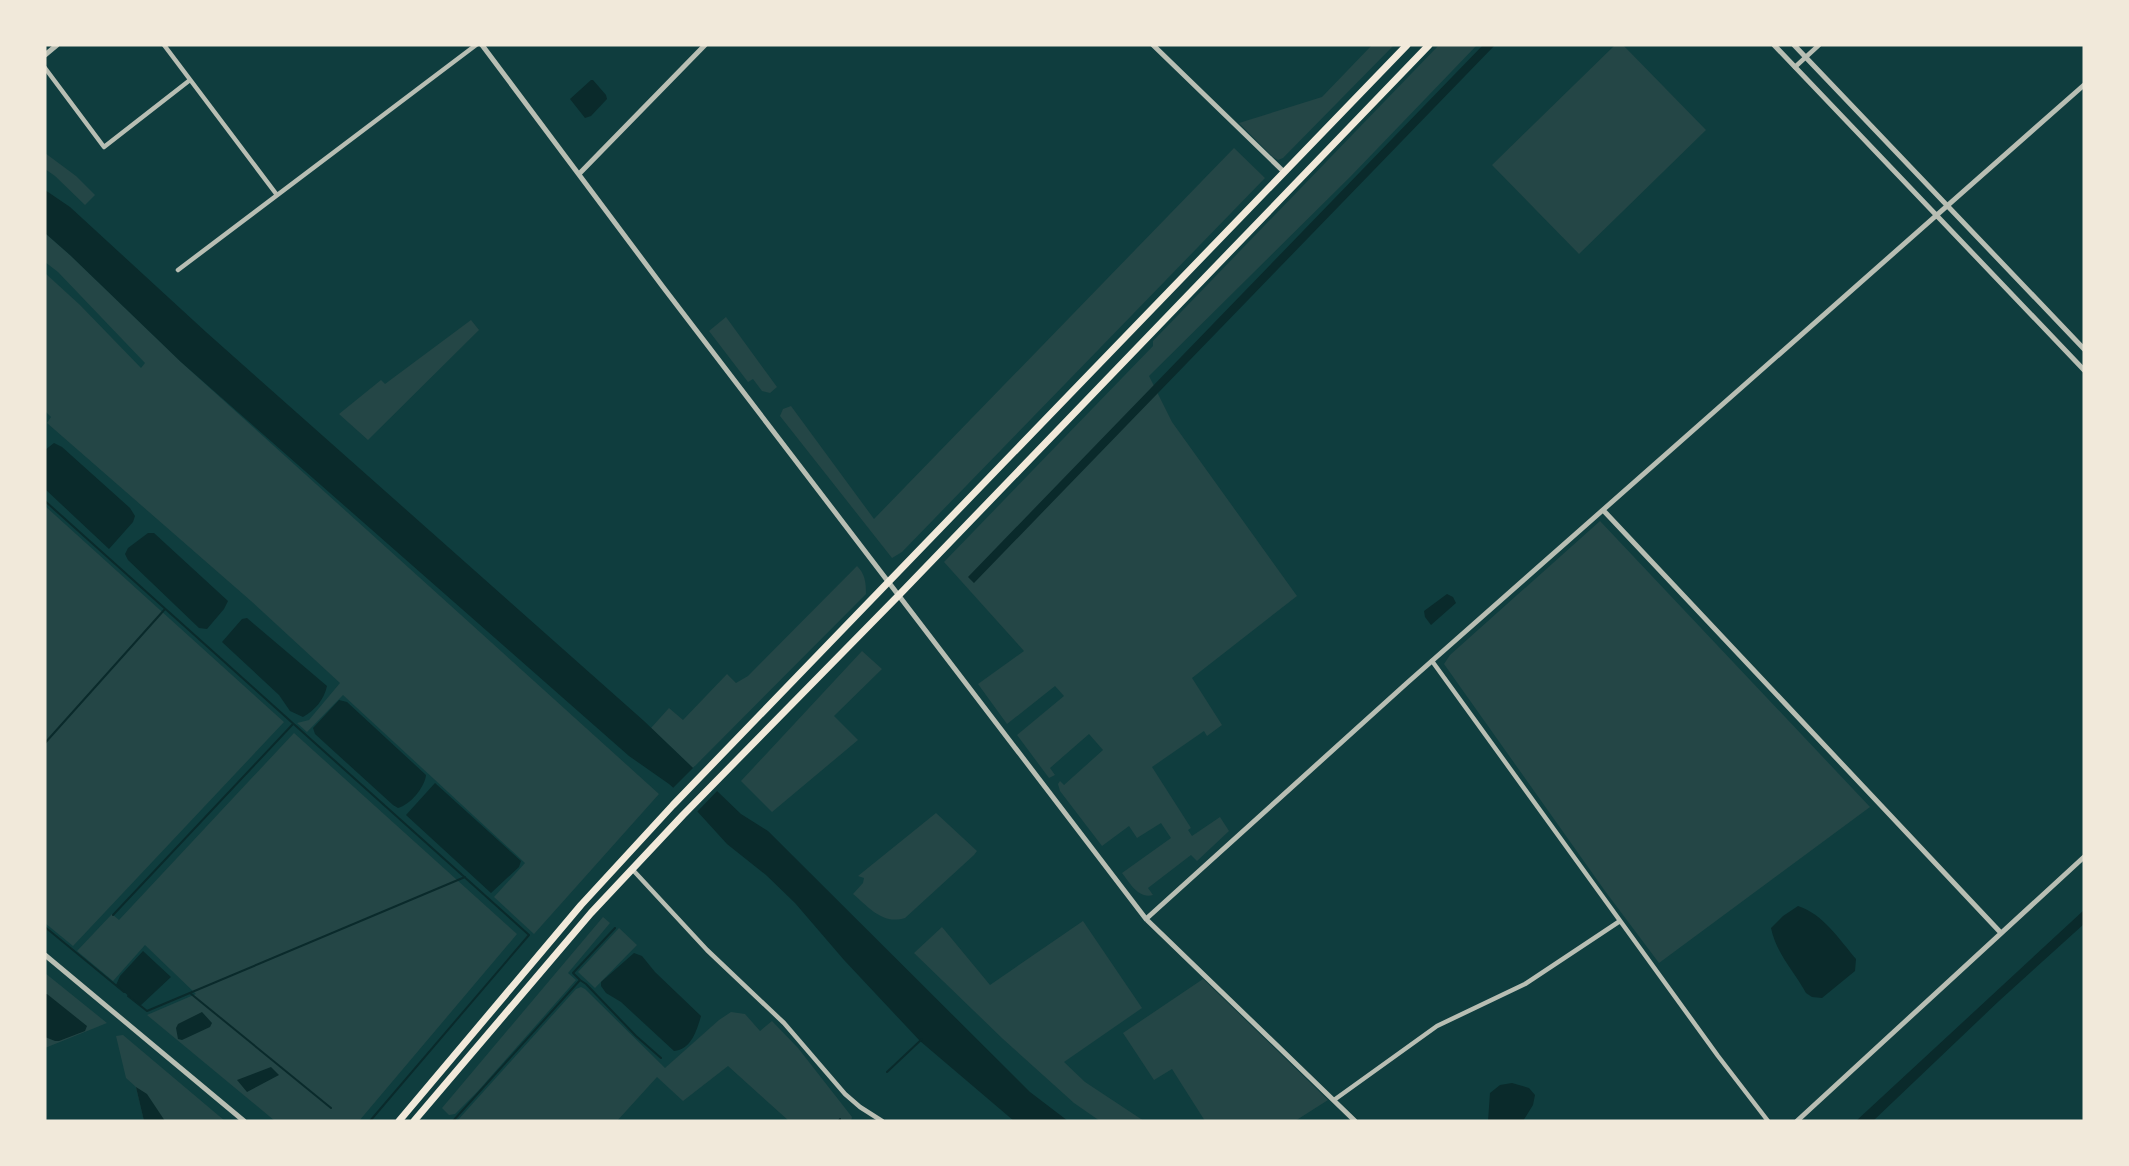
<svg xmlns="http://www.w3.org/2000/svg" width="2129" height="1166" font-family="Rubik,sans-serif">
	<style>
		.green { fill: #244646 }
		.water { fill: #0a2a2b }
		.pier { fill: #0f3d3e }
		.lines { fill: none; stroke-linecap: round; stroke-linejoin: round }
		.stream { stroke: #0a2a2b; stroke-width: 2 }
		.minor { stroke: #b8beb3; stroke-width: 4.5 }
		.tertiary { stroke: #b8beb3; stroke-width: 5 }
		.primary { stroke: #f1e9da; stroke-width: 7 }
	</style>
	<rect width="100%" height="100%" fill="#0f3d3e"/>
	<!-- green -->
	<path class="green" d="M1372 45H1394L1283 158 1278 160 1273 157 1239 123 1322 97Z
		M1439 45H1477L1351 176 1149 376 1172 422 1297 596 1192 678 1222 725 1207 736 1204 731 1152 767 1191 828 1188 830 1192 836 1220 817 1229 831 1197 861 1191 855 1148 888 1153 895C1138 899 1130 883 1122 873L1171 838 1161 823 1137 838 1129 826 1102 846 1060 791 1058 784 1060 781 1064 785 1103 750 1089 734 1050 768 1055 775 1049 778 1017 735 1064 696 1055 686 1007 724 978 684 1024 651 944 562 1153 346V341Z
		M1615 45H1623L1706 130 1579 254 1492 165Z
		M1234 148 1265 178 902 552 892 558 780 416 783 409 791 406 874 519Z
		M45 153 76 176 95 195 85 205 55 176 45 169Z
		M45 233 70 255 181 362 659 794 534 934 494 897 525 863 343 695 307 732 297 723 309 720 340 683 251 601 47 423 51 417 45 411V273L80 305 141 368 145 363 58 272 45 262Z
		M726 317 777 387 770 393 762 391 753 379 748 382 709 331Z
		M471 320 479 330 368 440 339 414 381 380 385 384Z
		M45 506 284 722 73 946 45 923Z
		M1600 521 1870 807 1659 963 1605 891 1444 664 1450 655Z
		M857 566C865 574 866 582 866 594L693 768 651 728 669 708 683 720 727 674 736 683 748 676Z
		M862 651 882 669 834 716 858 740 772 812 741 781Z
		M294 733 517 934 359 1121H275L147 1015 196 994 145 945 113 981 77 951 112 914 119 920Z
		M936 813 977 851 974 855 905 918C882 925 869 907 853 894L863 883 864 878 858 876Z
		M603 917 610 923 568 973 576 980 478 1091 455 1114 449 1115 442 1108Z
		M1083 921 1142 1008 1064 1062 1085 1082 1144 1121H1100L1074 1103 1003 1039 914 953 942 927 990 985Z
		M619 928 637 945 595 988 578 972Z
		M45 973 107 1023 45 1048Z
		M1203 979 1328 1100 1295 1121H1205L1172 1069 1154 1080 1123 1033Z
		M581 987 585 989 665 1068 719 1020 731 1012 745 1014 760 1031 772 1021 798 1048 852 1117 851 1121H789L728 1066 683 1101 657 1077 617 1121H457L576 989Z
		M123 1035 225 1121H144L136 1087 126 1078 116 1036Z"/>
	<!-- water -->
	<path class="water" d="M1483 45H1495L974 583 968 577Z
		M591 80H593L606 95 607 99 591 116 585 118 570 99Z
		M45 190 70 207 206 332 644 721 741 814 768 831 1030 1092 1068 1121H1014L920 1041 844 960 795 903 766 875 727 844 686 799 669 784 629 756 181 362 70 255 45 233Z
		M54 443 62 447 130 508 135 516 133 522 109 549 45 489V450Z
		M148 533H154L228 601 224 609 207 629 199 628 128 560 125 554 128 548Z
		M1447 594 1453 597 1456 603 1431 625 1425 617 1424 611Z
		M247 618 327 686C324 700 315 710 303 717L290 711 279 695 222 642 242 619Z
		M339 700 347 702 426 775C425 787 410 805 398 808L393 805 315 734 313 728Z
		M435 783 521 861 519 867 491 893 406 815Z
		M1798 906C1823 914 1839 939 1856 959L1855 971 1822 998 1812 997 1806 993C1794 971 1776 953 1771 928L1783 916Z
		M2084 910V924L1999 1001 1873 1121H1856Z
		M143 951 171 977 140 1006 116 985 120 976Z
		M634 953 642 956 655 972 701 1016C697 1030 691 1050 674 1051L621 1002 606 993 601 986V982Z
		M45 994H47L87 1026 85 1031 59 1041H55L45 1037Z
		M202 1012 212 1023 210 1027 182 1040 178 1039 176 1028 178 1024Z
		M271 1067 279 1075 247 1092 237 1080Z
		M1512 1083 1529 1088 1535 1095 1533 1105 1523 1121H1488L1490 1093 1500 1085Z
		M136 1087 147 1094 165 1121H144Z"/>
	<!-- pier -->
	<path class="pier" d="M695 766 719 789 695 814 671 790Z"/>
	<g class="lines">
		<!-- stream -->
		<path class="stream" d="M45 501 529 935 370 1121
			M45 743 165 609
			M113 915 293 724
			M45 927 124 992
			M580 980 586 984 636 1036 661 1058
			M190 993 331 1108
			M128 996 147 1011 465 877
			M887 1072 922 1039
			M453 1121 580 980 573 973 615 928
			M839 1121 840 1119"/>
		<!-- minor -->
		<path class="minor" d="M164 45 277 195
			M1795 67 1819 45
			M45 68 104 147 190 80
			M178 270 476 45
			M1432 661 1718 1056 1768 1121
			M632 869 707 950 784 1023 845 1094 860 1107 882 1121
			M1334 1100 1437 1026 1525 984 1620 921"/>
		<!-- tertiary -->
		<path class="tertiary" d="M482 45 663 287 1146 919 1355 1121
			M1153 45 1284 172
			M1774 45 2084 370
			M1794 45 2084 349
			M45 55 57 45
			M579 174 705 45
			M1603 510 2001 933
			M1146 919 1407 683 2084 85
			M45 955 244 1121
			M1797 1121 2084 857"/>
		<!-- primary -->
		<path class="primary" d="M399 1121 581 905 673 805 1407 45
			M414 1121 591 913 683 815 899 595 1429 45"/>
	</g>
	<!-- border -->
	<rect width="2129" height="1166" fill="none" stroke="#f1e9da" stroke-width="93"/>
</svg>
